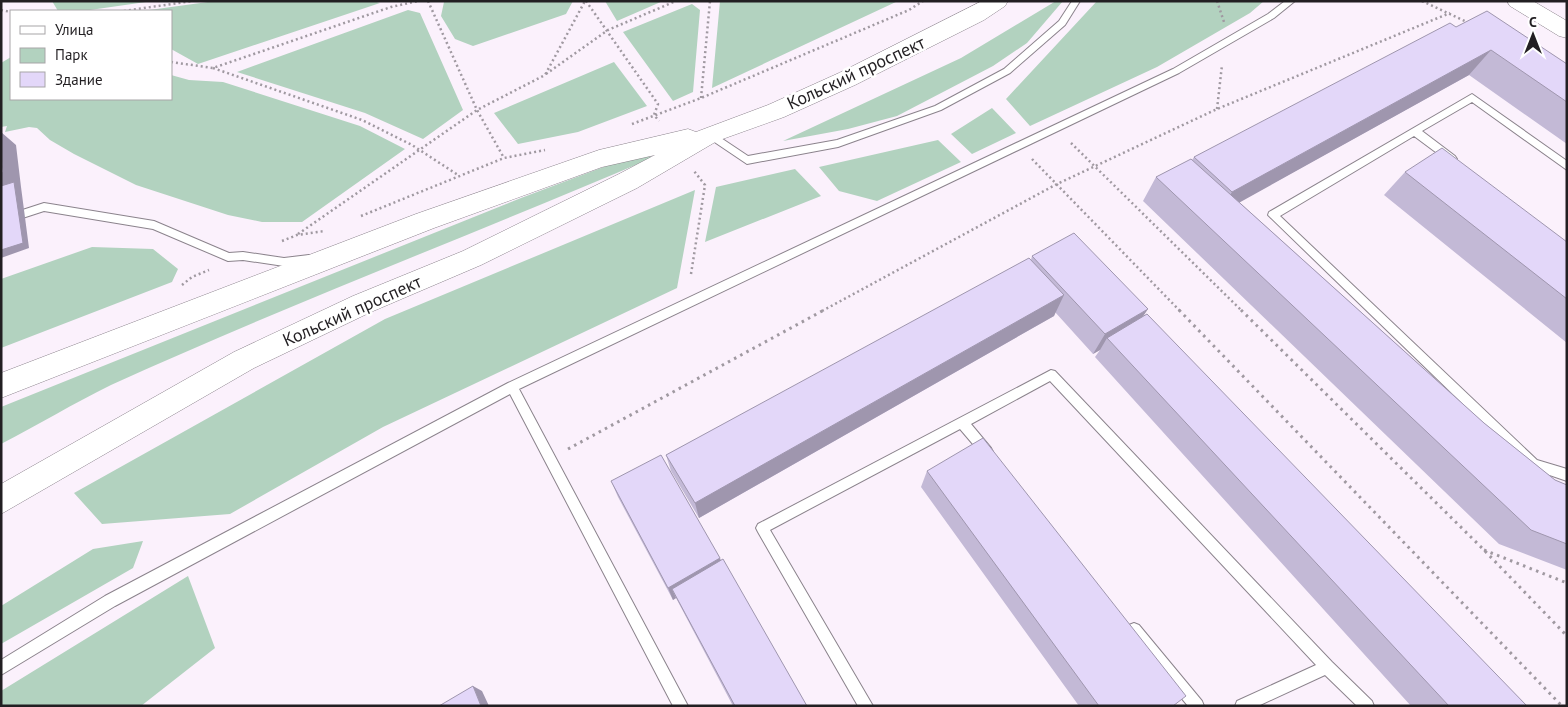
<svg xmlns="http://www.w3.org/2000/svg" width="1568" height="707" font-family="'PT Sans',sans-serif">
	<style>
		.green { fill: #b2d2bf }
		.lines { fill: none; stroke-linecap: round; stroke-linejoin: round }
		.lane-casing { stroke: #8b838c; stroke-width: 2 }
		.secondary-casing { stroke: #8b838c; stroke-width: 1 }
		.primary-casing { stroke: #8b838c; stroke-width: 1 }
		.path-far1 { stroke: #a099a1; stroke-width: 2.5; stroke-dasharray: 2 3; stroke-linecap: butt }
		.path { stroke: #a099a1; stroke-width: 3; stroke-dasharray: 2.5 4.5; stroke-linecap: butt }
		.lane { fill: #fff; fill-rule: evenodd }
		.secondary { fill: #fff; fill-rule: evenodd }
		.primary { fill: #fff; fill-rule: evenodd }
		.wall { fill: #c3b9d6 }
		.shaded-wall { fill: #9f96ae }
		.building { fill: #e3d7f9; stroke: #9f96ae }
		.labels { text-anchor: middle; stroke-width: 5; stroke-linejoin: round; paint-order: stroke }
		.street-label { font-size: 18px; fill: #221f22; stroke: #fff }
	</style>
	<rect width="100%" height="100%" fill="#fbf1fc"/>
	<!-- green -->
	<path class="green" d="M52 1H153L83 11H58Z
		M215 1H373L380 3 198 64 171 49V11H142Z
		M447 1H573L566 14 473 46 455 39 441 16 444 2Z
		M605 1H663L617 21Z
		M720 1H898L712 88Z
		M1056 1H1063L1027 43 993 66 897 116 848 129 783 141 961 58Z
		M1097 1H1264L1250 13 1157 67 1030 126 1006 99Z
		M692 4 700 10 693 92 673 101 623 32Z
		M408 10 420 13 463 110 423 139 365 113 237 72Z
		M11 57V99H171V75L189 80 223 82 360 126 405 149 302 222H262L228 215 136 185 74 154 50 140 37 128 29 127 5 132 7 126 1 127V63Z
		M614 62 647 106 578 132 518 144 494 113Z
		M992 108 1016 133 972 154 951 134Z
		M938 140 961 162 877 201 839 191 819 167Z
		M646 151 652 158C472 235 289 304 111 385 74 403 38 425 1 444V407L521 198Z
		M795 169 821 196 705 242 716 187Z
		M695 190 677 288 383 427 230 514 102 524 74 493 385 319Z
		M92 247 153 249 178 269 172 282 1 348V279Z
		M143 541 133 568 1 644V606L93 549Z
		M188 576 215 648 141 706H1V691Z"/>
	<g class="lines">
		<!-- lane casing -->
		<g class="lane-casing">
			<path id="lane" d="M1072 1H1080L1065 25 1010 73 941 110 838 147 747 164 704 135 709 131 712 132 748 156 837 140 935 106 1004 69 1059 21Z
				M1285 1H1295L1274 18 1179 73 519 389 688 706H673L510 394 115 606 1 675V660L105 596 508 383 1173 69 1268 14Z
				M1472 94 1567 161V170L1472 102 1422 131 1455 156 1457 159 1455 162H1449L1414 136 1280 216 1537 460 1567 469V481L1529 468 1268 215 1269 212Z
				M44 203 154 221 229 253 243 252 284 258 309 255 314 259 309 263 284 266 243 260 228 261 153 229 44 211 1 225V217Z
				M1051 370 1055 371 1332 662 1372 701 1374 706H1357L1325 675 1258 706H1235L1237 701 1316 665 1050 381 971 424 991 448 993 452 991 456 987 458 983 456 960 429 770 530 873 706H858L758 532 756 528 758 524Z
				M1134 623 1139 625 1202 701 1204 706H1188L1129 635 1127 630 1129 625Z"/>
		</g>
		<!-- secondary casing -->
		<g class="secondary-casing">
			<path id="secondary" d="M1507 1H1533L1567 21V38L1559 36 1510 6Z"/>
		</g>
		<!-- primary casing -->
		<g class="primary-casing">
			<path id="primary" d="M982 1H1008L1005 6 984 20 855 85 784 117 717 141 637 188 481 265 371 312 254 368 1 514V484L234 352 353 296 463 251 619 174 655 155 602 167 434 228 1 398V373L416 214 599 150 688 129 696 132 768 105 839 73Z"/>
		</g>
		<!-- path-far1 -->
		<path class="path-far1" d="M428 1 477 110 504 158
			M586 1 658 104 654 115 659 121
			M1217 1 1224 22
			M1422 1 1469 23
			M1 10 11 12
			M124 11 192 1
			M171 62 213 68 391 7 418 1
			M213 68 362 120 412 145 458 175
			M546 74 608 30 676 1
			M701 98 710 1
			M1217 109 1222 65
			M632 124 701 98 909 10 923 1
			M1071 143 1242 311
			M1032 159 1180 311
			M361 216 504 158 545 150
			M298 234 477 110 545 75 585 1
			M282 241 297 235 325 231
			M691 274 705 185 694 171
			M182 285 192 277 209 270
			M822 311 1057 184 1217 109 1450 13"/>
		<!-- path -->
		<path class="path" d="M1179 310 1562 706
			M1241 310 1483 549 1567 636
			M568 449 824 310
			M1484 550 1567 583"/>
		<!-- lane -->
		<use href="#lane" class="lane"/>
		<!-- secondary -->
		<use href="#secondary" class="secondary"/>
		<!-- primary -->
		<use href="#primary" class="primary"/>
	</g>
	<!-- wall -->
	<path class="wall" d="M1456 27 1567 64V144L1469 75 1239 202 1484 423 1555 480 1567 485V570L1499 544 1143 201 1156 177 1192 160 1194 157Z
		M1405 172 1567 242V343L1384 195Z
		M1032 256 1143 317 1527 706H1411L1095 357 1100 350 1093 354 1055 312 1054 316 699 518 671 471 666 455 1031 260Z
		M927 471 1173 706H1079L921 487Z
		M611 481 720 558 721 561 807 706H733L676 598 673 600 618 497Z"/>
	<!-- shaded-wall -->
	<path class="shaded-wall" d="M1491 50 1469 75 1217 215 1232 192Z
		M1 132 16 145 21 187 29 248 1 258Z
		M1064 295 1054 316 699 518 695 503Z
		M1148 309 1134 330 1107 338 1100 350 1093 354 1105 334Z
		M720 558 723 570 672 589 676 598 673 600 668 588Z
		M473 686 482 691 489 706H481Z"/>
	<!-- building -->
	<path class="building" d="M1487 11 1567 64V102L1491 50 1232 192 1194 157 1450 23 1456 27Z
		M1442 148 1567 242V299L1405 172Z
		M1 151 3 172 1 173Z
		M1191 159 1484 423 1555 480 1567 485V544L1531 530 1156 177Z
		M14 182 23 243 1 250V186Z
		M1074 233 1148 309 1105 334 1032 256Z
		M1029 258 1064 295 695 503 666 455Z
		M1147 314 1527 706H1449L1107 338Z
		M983 438 1186 696 1173 706H1099L927 471Z
		M661 455 720 558 668 588 611 481Z
		M723 559 807 706H735L672 589Z
		M473 686 481 706H439Z"/>
	<g class="labels">
		<!-- street labels -->
		<g class="street-label">
			<text transform="translate(856 73) rotate(-25)" y="6">Кольский проспект</text>
			<text transform="translate(352 311) rotate(-24)" y="6">Кольский проспект</text>
		</g>
	</g>
	<!-- border -->
	<rect width="1568" height="707" fill="none" stroke="#221f22" stroke-width="5"/>
	<!-- legend -->
	<rect x="10" y="10" width="162" height="90" fill="#ffffff" stroke="#a7a5a7"/>
	<rect x="20" y="26" width="25" height="8" fill="#ffffff" stroke="#a7a5a7"/>
	<text x="55" y="35" font-size="15" fill="#221f22">Улица</text>
	<rect x="20" y="48" width="25" height="15" fill="#b2d2bf" stroke="#a7a5a7"/>
	<text x="55" y="60" font-size="15" fill="#221f22">Парк</text>
	<rect x="20" y="72" width="25" height="15" fill="#e3d7f9" stroke="#a7a5a7"/>
	<text x="55" y="85" font-size="15" fill="#221f22">Здание</text>
	<!-- north arrow -->
	<g transform="translate(1533 35)" stroke="#ffffff" stroke-width="4" paint-order="stroke">
	<path d="M0-4L9 19L0 12L-9 19Z" fill="#221f22"/>
	<text y="-8" font-size="14" font-weight="bold" text-anchor="middle" fill="#221f22">С</text>
	</g>
</svg>
